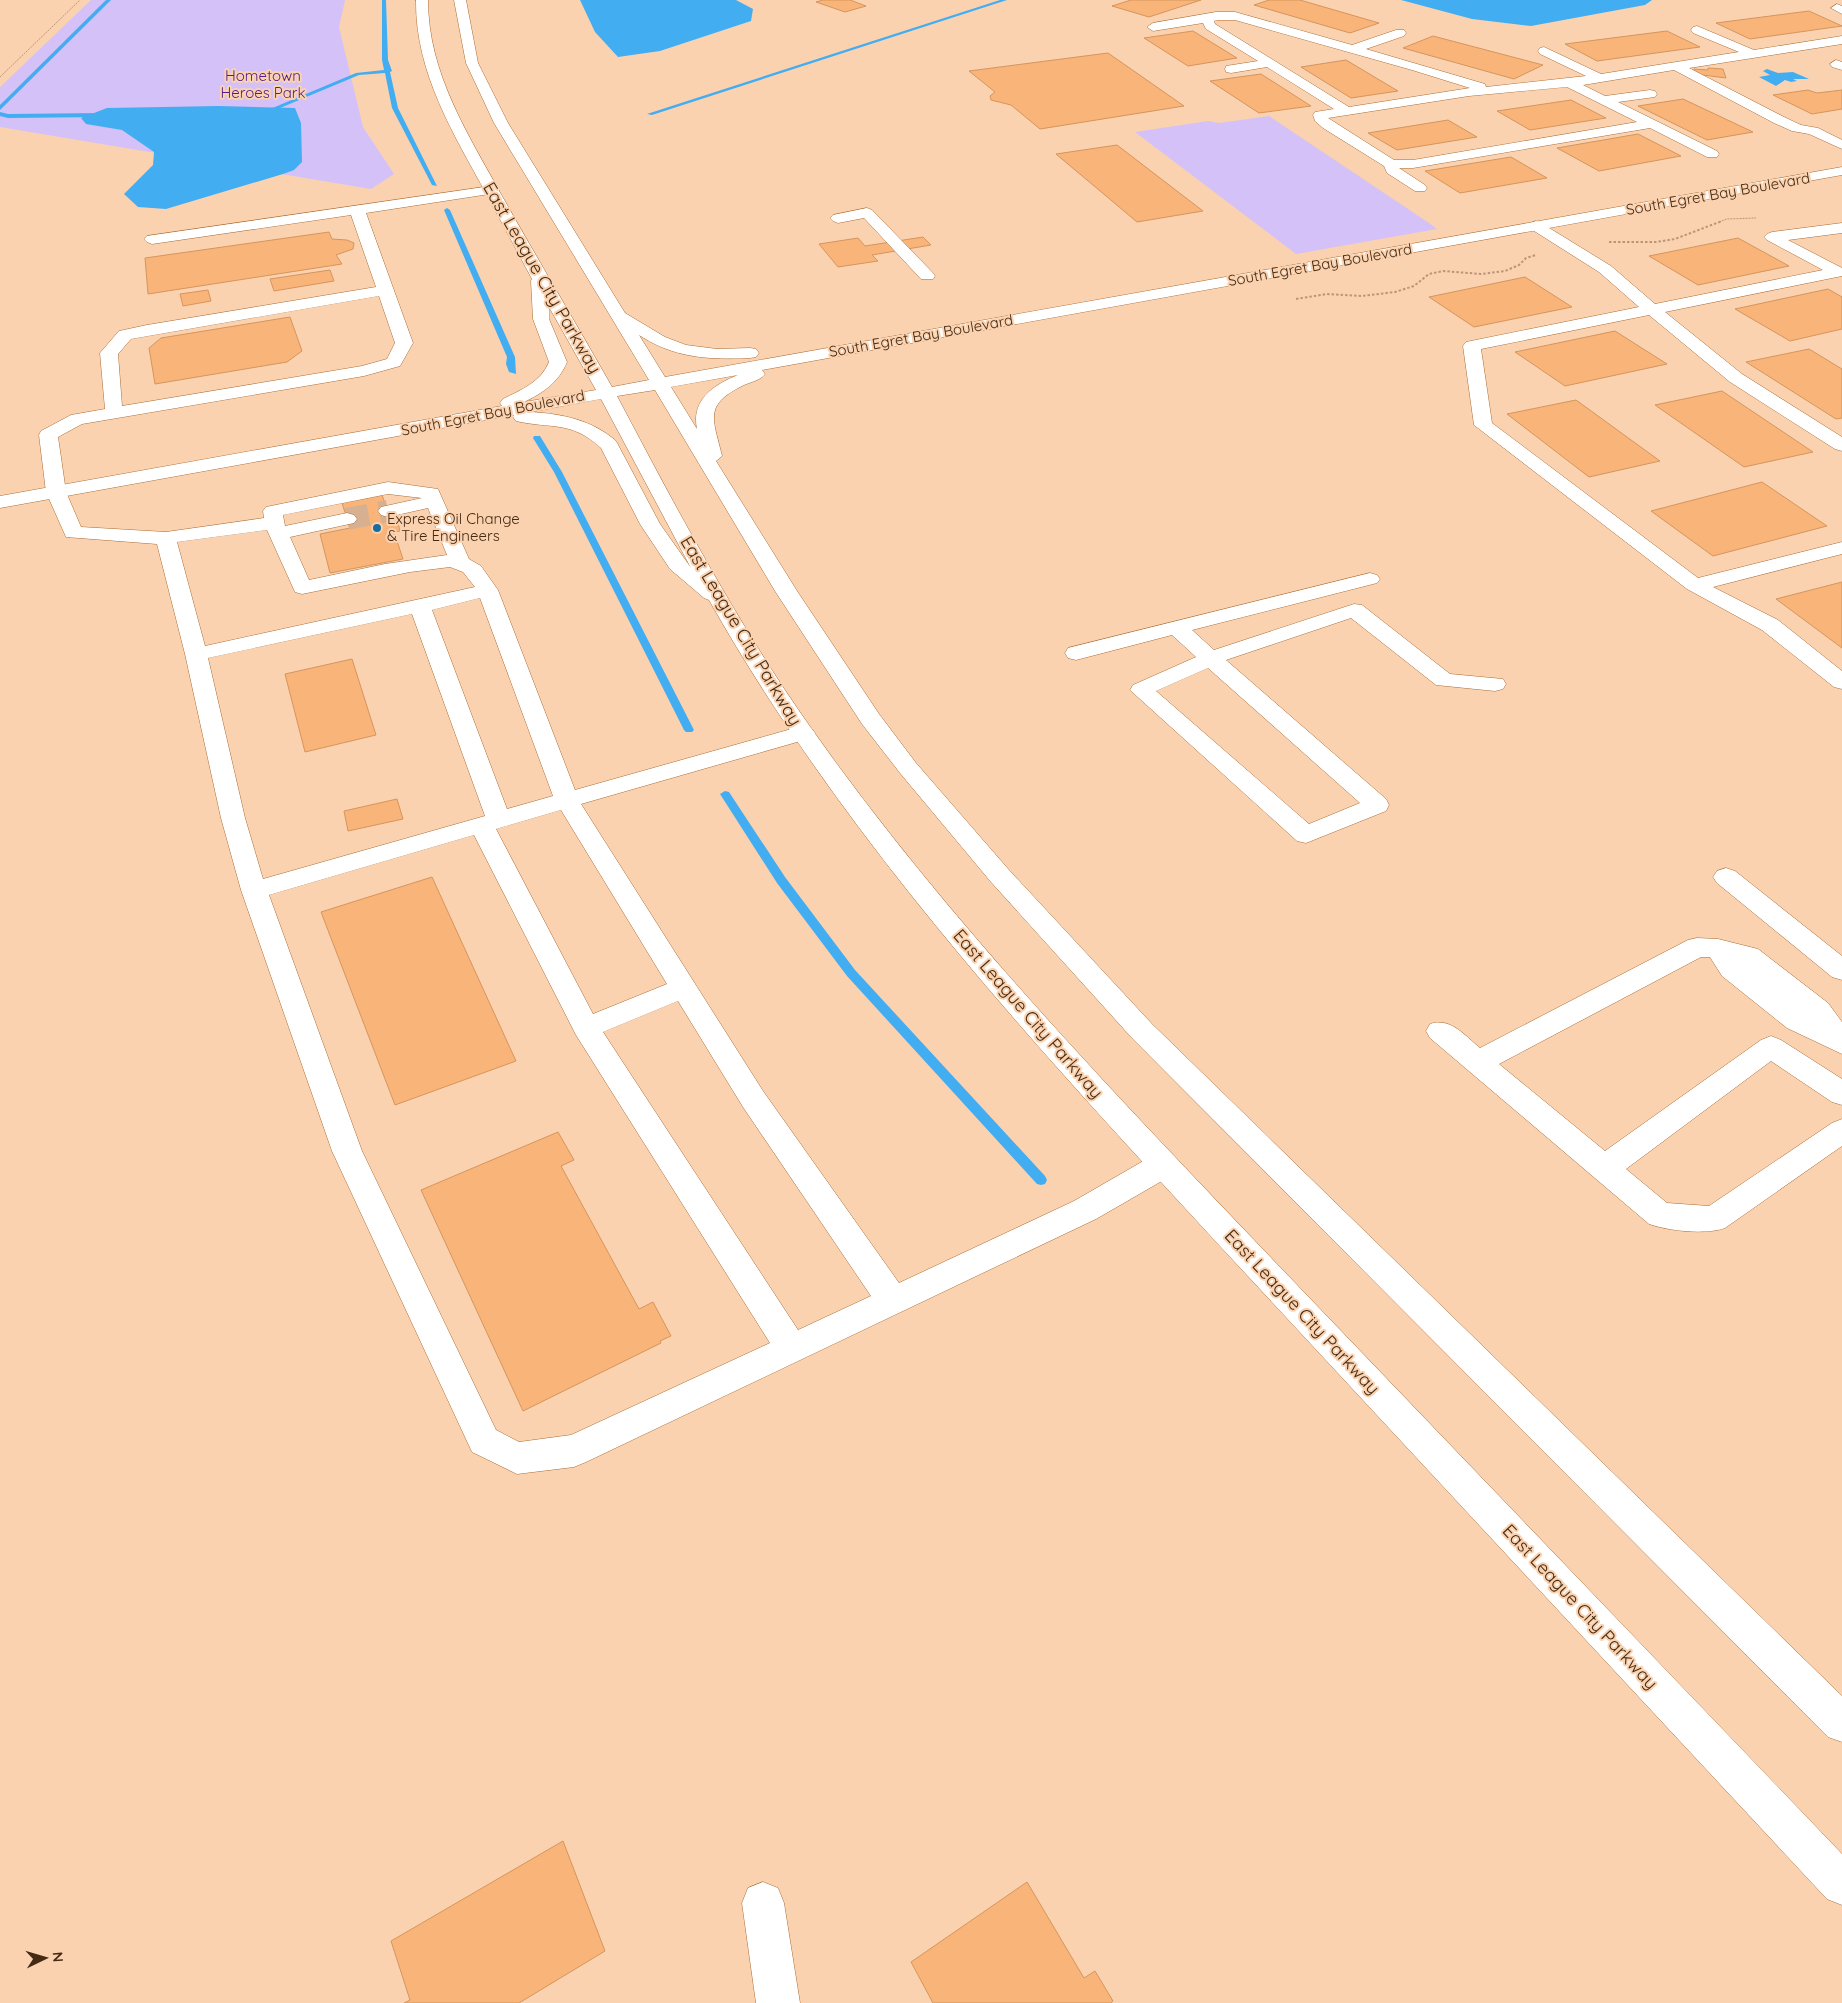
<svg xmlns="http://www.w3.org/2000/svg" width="1842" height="2003" font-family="Quicksand,sans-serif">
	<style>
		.green { fill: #d4c1f7 }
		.water { fill: #43adf1 }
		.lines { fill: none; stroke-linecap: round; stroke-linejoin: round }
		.stream { fill: #43adf1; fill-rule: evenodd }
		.building { fill: #f9b479; stroke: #d5955c }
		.minor-tunnel { stroke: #d6b090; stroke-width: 22; stroke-dasharray: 22 11; stroke-linecap: butt }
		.minor-casing { stroke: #ab6d34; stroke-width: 1 }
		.major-casing { stroke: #ab6d34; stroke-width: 1 }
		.path-far1 { stroke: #ba9678; stroke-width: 1; stroke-dasharray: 2 1; stroke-linecap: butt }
		.path { stroke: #ba9678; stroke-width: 2; stroke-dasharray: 2.5 2; stroke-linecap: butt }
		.minor { fill: #fff; fill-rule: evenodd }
		.major { fill: #fff; fill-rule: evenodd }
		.poi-dot { fill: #196c9d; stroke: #fbd2b0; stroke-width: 2 }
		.labels { text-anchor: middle; stroke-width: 4; stroke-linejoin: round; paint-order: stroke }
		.far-park-label { font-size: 15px; fill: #521c89; stroke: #fbd2b0 }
		.far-street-label { font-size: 15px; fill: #442a12; stroke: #fbd2b0 }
		.far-poi-label { font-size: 15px; fill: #442a12; stroke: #fbd2b0; text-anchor: start }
		.street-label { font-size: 18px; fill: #442a12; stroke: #fbd2b0 }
	</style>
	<rect width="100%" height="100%" fill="#fbd2b0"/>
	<!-- green -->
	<path class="green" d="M91 0H345L339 27 363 127 394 174 371 189 0 127V87Z
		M1269 116 1429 223 1437 229 1296 254 1135 132 1208 121 1219 123Z"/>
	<!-- water -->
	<path class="water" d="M580 0H736L753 9 751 21 660 51 618 57 595 32Z
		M1401 0H1652L1645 5 1531 26 1472 19Z
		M1767 69 1778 73 1793 72 1809 79H1793L1797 81 1791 82 1785 80 1776 86 1759 77 1770 75 1763 71Z
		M219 106 295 108 301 123 302 162 294 170 283 174 166 209 138 207 124 194 153 165 154 152 122 130 86 124 81 118 107 108Z"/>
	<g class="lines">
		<!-- stream -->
		<path class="stream" d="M106 0H111L0 110V105Z
			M382 0H386L388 60 392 71 390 72 398 108 437 186 432 185 392 108 385 73 359 75 268 113 263 112 356 73 384 70 382 60Z
			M1000 0H1007L652 115 647 114Z
			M0 112 8 114 103 113 106 115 103 117 8 118 0 116Z
			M447 208 450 210 515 357 516 374 509 372 506 364 507 357 444 210Z
			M534 436H540L562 472 694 730 692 732H686L684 730 554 472 533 438Z
			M725 791 729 792 785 877 855 970 1045 1176 1047 1180 1045 1184 1041 1185 1037 1184 847 976 777 883 720 794Z"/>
	</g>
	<!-- building -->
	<path class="building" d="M823 0H850L866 6 845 12 816 2Z
		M1131 0H1201L1149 17 1112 6Z
		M1269 0H1300L1379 23 1350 33 1254 5Z
		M1809 11 1842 26 1750 39 1716 23Z
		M1193 31 1237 58 1188 66 1144 38Z
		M1667 31 1700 47 1597 61 1565 44Z
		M1433 36 1543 65 1514 79 1403 48Z
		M1108 53 1184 106 1040 129 1011 105 991 100 990 96 995 92 969 71Z
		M1346 60 1398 91 1351 98 1301 67Z
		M1708 68 1723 69 1726 78 1695 74 1694 69 1708 70Z
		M1261 74 1311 106 1259 113 1210 81Z
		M1808 90 1817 93 1842 90V109L1812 114 1773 95Z
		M1683 99 1753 132 1707 140 1638 106Z
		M1571 100 1606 118 1530 130 1497 111Z
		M1448 120 1477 137 1397 150 1368 133Z
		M1638 134 1681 156 1599 171 1557 148Z
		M1117 145 1203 211 1137 222 1056 154Z
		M1511 157 1547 178 1460 193 1425 171Z
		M329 232 332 239 347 240 354 243 353 249 336 255 342 264 148 294 145 258Z
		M923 237 931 245 872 255 878 261 838 267 819 244 858 238 865 246Z
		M1738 238 1789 266 1698 285 1649 256Z
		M330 270 334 281 274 291 270 279Z
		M1525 277 1572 307 1474 327 1429 297Z
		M1828 289 1842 297V329L1790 341 1735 309Z
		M208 290 211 301 183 306 180 294Z
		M290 317 302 351 287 362 155 384 149 348 161 338Z
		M1615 331 1667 364 1565 386 1515 352Z
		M1809 349 1842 369V418L1836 419 1746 362Z
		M1722 391 1813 452 1744 467 1655 405Z
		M1576 400 1660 461 1589 477 1507 414Z
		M1762 482 1827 526 1713 556 1651 511Z
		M382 495 391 520 397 519 400 531 394 532 403 559 330 573 320 534 350 528 342 503Z
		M1842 582V648L1776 599Z
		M352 659 376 735 305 752 285 674Z
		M397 799 403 819 348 831 344 811Z
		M432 877 516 1061 395 1105 321 912Z
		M558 1132 574 1160 561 1166 639 1309 653 1302 671 1336 660 1341 661 1343 523 1411 421 1190Z
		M563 1841 605 1951 519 2003H404L410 2000 391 1941Z
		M1027 1882 1084 1978 1095 1971 1113 2001 1111 2003H933L911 1962Z"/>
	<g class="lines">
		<!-- minor-tunnel -->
		<path class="minor-tunnel" d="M347 519 388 511"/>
		<!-- minor casing -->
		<g class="minor-casing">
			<path id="minor" d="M1837 4 1842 6V14L1831 8Z
				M1216 12H1235L1352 45 1396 30H1404L1406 33 1404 36 1366 49 1485 84 1486 87 1586 76 1540 54 1538 51 1540 48 1544 47 1601 74 1739 52 1693 33 1691 30 1693 27 1697 26 1754 50 1842 36V44L1689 68 1784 117 1801 125 1818 128 1842 140V149L1809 134 1792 131 1774 123 1674 70 1583 85 1605 96 1650 90 1655 91 1657 94 1655 97 1618 102 1717 151 1719 154 1717 157H1707L1650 128 1413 168H1399L1425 185 1427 188 1425 191H1415L1387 173 1384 166 1323 128 1315 121 1313 115 1315 112 1334 109 1267 67 1231 73 1226 72 1225 69 1226 66 1258 61 1206 29 1203 23 1153 31 1147 27 1153 23ZM1217 20H1235L1412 70 1470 88 1349 107 1215 24 1214 21ZM1567 87 1637 122 1413 160H1394L1328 118 1469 96Z
				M1836 60 1842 62V70L1832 67 1830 64Z
				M491 186 496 187 498 190 496 193 366 213 413 343 400 366 364 376 82 424 58 437 66 492 81 527 166 532 264 518 263 511 266 507 388 482 438 489 469 559 481 566 498 590 575 790 795 728 803 726 811 728 815 733 811 738 581 804 763 1091 899 1283 1074 1201 1152 1156 1163 1153 1174 1156 1178 1165 1174 1174 1096 1219 586 1462 574 1467 517 1474 472 1452 332 1151 241 890 221 818 185 654 157 544 66 537 46 492 39 435 41 431 71 415 105 409 100 353 119 331 147 325 376 287 351 215 152 244 147 242 144 239 147 236ZM379 296 395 343 387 359 362 366 122 406 118 354 131 339ZM388 494 422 498 381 507 378 511 381 515 388 517 428 508 447 555 385 564 309 580 290 537 354 523 357 519 354 515 347 513 285 526 283 515ZM267 530 295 592 302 594 410 572 450 567 463 572 475 587 205 646 177 542ZM480 598 553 796 507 809 432 610ZM412 614 485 816 263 879 245 818 208 658ZM561 810 667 984 593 1014 496 829ZM474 835 576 1035 770 1343 571 1435 519 1442 496 1430 362 1151 269 895ZM678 1001 743 1107 871 1296 798 1330 603 1032Z
				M867 208 872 210 933 273 935 276 933 279H921L864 218 838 223 833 221 830 218 833 215Z
				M1536 221 1541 223 1611 266 1655 304 1823 270 1767 240 1764 237 1767 234 1772 232 1842 223V233L1788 240 1842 268V276L1665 312 1742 374 1842 437V451L1835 449 1730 382 1649 315 1481 349 1492 423 1698 578 1842 542V554L1713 587 1778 620 1842 671V689L1834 687 1762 630 1687 589 1474 425 1463 346 1466 342 1639 307 1599 272 1531 229 1528 226 1531 223Z
				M1370 573 1377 575 1380 579 1377 583 1192 630 1214 650 1354 604 1362 605 1450 674 1503 679 1506 684 1503 689 1495 691 1436 685 1351 618 1226 660 1386 799 1389 805 1386 811 1306 843 1297 841 1130 690 1133 685 1196 657 1172 635 1076 660 1068 658 1065 653 1068 648ZM1208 668 1360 803 1309 824 1156 691Z
				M1726 868 1735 871 1842 956V980L1832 977 1717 883 1713 877 1717 871Z
				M1697 938 1718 939 1758 949 1828 1003 1842 1022V1054L1787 1028 1722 976 1710 957H1701L1499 1064 1605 1151 1761 1040 1771 1036 1781 1040 1842 1079V1105L1832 1102 1771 1061 1626 1169 1667 1203 1709 1206 1832 1123 1842 1119V1146L1725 1228C1706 1235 1669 1231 1649 1224L1430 1038 1426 1031 1430 1024C1451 1017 1465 1036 1480 1048L1688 940Z
				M763 1882 778 1888 784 1903 800 2003H756L742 1903 748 1888Z"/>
		</g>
		<!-- major casing -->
		<g class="major-casing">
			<path id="major" d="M416 0H428C428 73 468 134 502 196 538 260 576 323 612 387L649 380 494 123 466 63 454 0H466L478 63 508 123 625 313 665 337 686 345 717 349 750 348 756 349 759 353 756 357 750 358C709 360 674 358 639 335L665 377 1842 167V175L762 370 765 374C761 380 751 382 744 385 703 405 713 418 722 456L716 461 797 591 879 714 916 763 1009 870 1152 1024 1842 1696V1742L1828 1737 1132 1038 991 882 900 773 862 724 775 591 655 390 617 396C676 508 738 625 811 728 948 922 1114 1093 1277 1264 1465 1461 1654 1657 1842 1854V1905L1827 1899C1633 1691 1439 1482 1245 1273 1050 1062 851 851 709 600L704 598 670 569 640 524 601 448C571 420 550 429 516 421L513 417 514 415 0 508V496L502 406 500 403 503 399C521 390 541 382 549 362L533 319 531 281 532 279C517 251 502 223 487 195 453 133 415 72 416 0ZM549 307 596 390 524 402C543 393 559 382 567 362L549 319ZM738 375C713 385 691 400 697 429L671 387ZM601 399 691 568 660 524 616 441C592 420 563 414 531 412Z"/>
		</g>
		<!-- path-far1 -->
		<path class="path-far1" d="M0 77 80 0
			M1719 222 1727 219 1756 218"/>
		<!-- path -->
		<path class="path" d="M1609 242H1656L1675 239 1722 221
			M1296 299 1327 294 1362 296 1395 292 1414 286 1429 274 1443 271 1481 274 1505 271 1519 265 1526 258 1536 255"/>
		<!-- minor -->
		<use href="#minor" class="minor"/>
		<!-- major -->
		<use href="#major" class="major"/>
	</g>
	<!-- markers -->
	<circle class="poi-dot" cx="377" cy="528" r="5"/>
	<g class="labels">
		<!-- far-park labels -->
		<g class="far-park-label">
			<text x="263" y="81">Hometown<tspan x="263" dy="17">Heroes Park</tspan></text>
		</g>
		<!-- far-street labels -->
		<g class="far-street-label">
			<text transform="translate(1718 194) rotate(-10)" y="5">South Egret Bay Boulevard</text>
			<text transform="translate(1320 265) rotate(-10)" y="5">South Egret Bay Boulevard</text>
			<text transform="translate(921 336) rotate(-10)" y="5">South Egret Bay Boulevard</text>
			<text transform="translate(493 413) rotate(-11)" y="5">South Egret Bay Boulevard</text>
		</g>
		<!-- far-poi labels -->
		<g class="far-poi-label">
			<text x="387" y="524">Express Oil Change<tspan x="387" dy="17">&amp; Tire Engineers</tspan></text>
		</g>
		<!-- street labels -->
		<g class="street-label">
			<text transform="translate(542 278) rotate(60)" y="6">East League City Parkway</text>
			<text transform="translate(741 631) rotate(59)" y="6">East League City Parkway</text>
			<text transform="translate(1028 1014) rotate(49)" y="6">East League City Parkway</text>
			<text transform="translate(1302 1312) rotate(47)" y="6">East League City Parkway</text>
			<text transform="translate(1580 1607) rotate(47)" y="6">East League City Parkway</text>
		</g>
	</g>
	<!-- north arrow -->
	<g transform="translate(45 1958) rotate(85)" stroke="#fbd2b0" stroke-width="4" paint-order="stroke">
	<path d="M0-4L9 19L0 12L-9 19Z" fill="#442a12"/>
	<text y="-8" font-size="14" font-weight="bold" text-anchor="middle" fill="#442a12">N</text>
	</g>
</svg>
